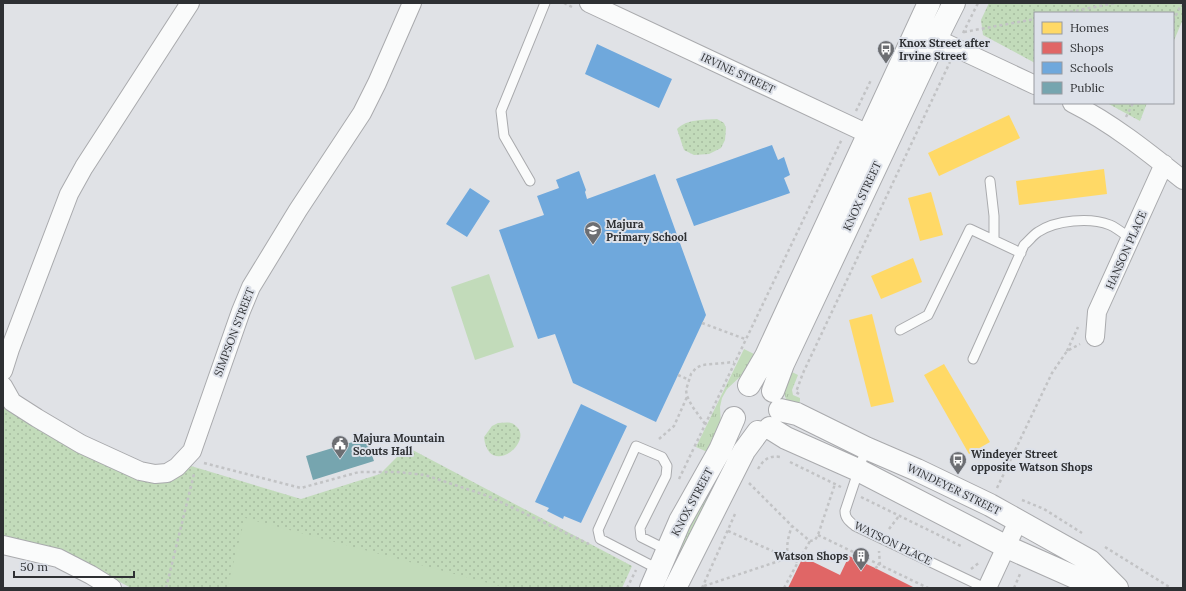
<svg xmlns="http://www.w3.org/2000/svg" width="1186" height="591" font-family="Lora,serif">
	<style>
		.grass { fill: url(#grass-tufts) }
		.park { fill: url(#park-dots) }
		.pitch { fill: #c2dbba }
		.homes { fill: #ffd966 }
		.shops { fill: #e06666 }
		.schools { fill: #6fa8dc }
		.public { fill: #76a5af }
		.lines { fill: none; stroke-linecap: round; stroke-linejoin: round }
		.service-casing { stroke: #a9aaad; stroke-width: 11 }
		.minor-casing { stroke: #a9aaad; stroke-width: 20 }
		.tertiary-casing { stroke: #a9aaad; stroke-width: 24 }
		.path { stroke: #c2c3c5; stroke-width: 2.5; stroke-dasharray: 3 3; stroke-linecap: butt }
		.service { stroke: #fafbfb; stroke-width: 9 }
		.minor { stroke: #fafbfb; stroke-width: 18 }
		.tertiary { stroke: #fafbfb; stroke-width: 22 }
		.labels { text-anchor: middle; stroke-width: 4; stroke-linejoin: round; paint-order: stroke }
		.poi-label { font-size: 11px; font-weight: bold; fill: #2e3033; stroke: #dde1e9; text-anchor: start }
		.street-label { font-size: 11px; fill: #2e3033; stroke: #dde1e9 }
	</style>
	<defs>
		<pattern id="grass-tufts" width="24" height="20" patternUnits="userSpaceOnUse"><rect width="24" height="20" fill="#c2dbba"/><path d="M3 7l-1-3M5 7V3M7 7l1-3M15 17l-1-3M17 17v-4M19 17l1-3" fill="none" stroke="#a7bca0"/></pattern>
		<pattern id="park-dots" width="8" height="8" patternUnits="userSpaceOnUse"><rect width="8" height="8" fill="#c2dbba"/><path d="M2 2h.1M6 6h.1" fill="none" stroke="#a7bca0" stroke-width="1.8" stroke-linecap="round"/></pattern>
	</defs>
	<rect width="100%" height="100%" fill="#e0e2e6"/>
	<!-- grass -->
	<path class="grass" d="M744 349 754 354 742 375 727 389 722 398 720 407 721 427 712 454 696 447Z
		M786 369 798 375 792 390 793 395 800 398V401L797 407 787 402 784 393Z
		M714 472 723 476 681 562 673 559Z"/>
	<!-- park -->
	<path class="park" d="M989 3H1183V19L1173 43V13H1035V63L983 35 981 20Z
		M1107 103H1147L1140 121Z
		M717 119 724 123 726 128 725 140 721 148 709 154 694 155 684 150 677 129C687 119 703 120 717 119Z
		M3 406 166 481 176 478 191 466 301 499 380 474 407 447 632 566 622 588H131L69 554 3 536Z
		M498 423C502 423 507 422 511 423 513 423 516 426 518 428 531 445 488 477 484 437L492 426Z"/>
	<!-- pitch -->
	<path class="pitch" d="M489 274 514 347 475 360 451 287Z
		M245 518 507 588H227Z"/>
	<!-- homes -->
	<path class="homes" d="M1009 115 1020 138 939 176 928 153Z
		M1104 169 1107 194 1019 205 1016 181Z
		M931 192 943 235 920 241 908 198Z
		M913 258 922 282 881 299 871 276Z
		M872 314 894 402 871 407 849 320Z
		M944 364 990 442 969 454 924 375Z"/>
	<!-- shops -->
	<path class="shops" d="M849 556 875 568 915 588H788L803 557 840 575Z"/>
	<!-- schools -->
	<path class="schools" d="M597 44 672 79 659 108 585 74Z
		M772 145 778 160 784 157 790 175 784 178 790 193 694 226 676 179Z
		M579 171 586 190 585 192 587 199 655 174 706 315 656 422 573 383 555 334 538 339 499 230 544 215 537 196 559 188 556 180Z
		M470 188 490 201 467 237 446 224Z
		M581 404 627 426 581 523 564 516 563 519 547 511 549 508 535 502Z"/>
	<!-- public -->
	<path class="public" d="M366 438 374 461 313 480 306 456Z"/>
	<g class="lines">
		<!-- service casing -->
		<g class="service-casing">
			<path id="service" d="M530 181 504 136 501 111 545 3
				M990 181 994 216V240
				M900 330 928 315 970 229 1021 253
				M973 359 1024 245C1029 241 1033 235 1038 232 1056 220 1090 217 1110 225 1117 228 1124 234 1131 239
				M866 448 845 511C845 518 849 521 855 526L985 588
				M658 569 600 539 598 530 636 446 662 457 667 466 666 476 640 528 641 537 667 550"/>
		</g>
		<!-- minor casing -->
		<g class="minor-casing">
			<path id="minor" d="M589 3 881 140
				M924 33 1035 85
				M1072 103C1112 123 1148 152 1183 180
				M1095 337 1097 312 1164 164
				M3 371 10 349 69 194 84 167 190 3
				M3 386 12 402 37 418 81 444 140 471 155 474 167 473 177 467 192 451 241 311 251 287 298 210 362 113 377 83 412 3
				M3 545 58 558 91 575 112 588
				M987 588 1018 521"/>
		</g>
		<!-- tertiary casing -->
		<g class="tertiary-casing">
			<path id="tertiary" d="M749 385 766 356 929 3
				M773 391 783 364 936 39 954 3
				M780 410 797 414 866 448 917 470 990 505 1090 561 1117 588
				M770 428 786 438 858 470 1007 547 1088 583 1116 588
				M651 588 680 521 720 450 734 418
				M675 588 744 451 758 432"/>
		</g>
		<!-- path -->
		<path class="path" d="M564 3 572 7
			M1064 13 1115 3
			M1173 21 1182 3
			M964 32 1035 19
			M963 33 978 3
			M856 111 871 80
			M1126 117 1133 103
			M702 323 745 339
			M1067 351 1078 327
			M678 375 689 380
			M799 394 796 392 803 373 950 62
			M705 424 692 406 687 396 686 390 691 374 696 368 702 365 734 362
			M659 439 674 426 687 397
			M790 462 841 487
			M204 463 301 488 359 472H397L425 475 488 496 589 544
			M758 469C763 460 769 455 780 457
			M679 479 842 139
			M749 483 792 526 810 541 815 540 818 535 835 484
			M997 488 1052 373 1067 351 1080 344
			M861 497 961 546
			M1022 500 1044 509 1082 533
			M889 529 899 516
			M728 531 788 558
			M818 535 928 588
			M1105 547 1171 588
			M788 557C786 546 788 537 792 526
			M875 568 880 565 879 551
			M971 569 980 562
			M704 586 788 558 798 562 810 541
			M166 588 194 474
			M627 588 636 570
			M702 588 735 514
			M784 588 798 562
			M1014 588 1020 574"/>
		<!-- service -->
		<use href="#service" class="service"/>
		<!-- minor -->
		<use href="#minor" class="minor"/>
		<!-- tertiary -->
		<use href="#tertiary" class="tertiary"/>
	</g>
	<!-- icons -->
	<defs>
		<g id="bus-pin" transform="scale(0.9)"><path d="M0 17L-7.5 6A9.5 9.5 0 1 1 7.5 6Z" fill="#6c6e72" stroke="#dde1e9"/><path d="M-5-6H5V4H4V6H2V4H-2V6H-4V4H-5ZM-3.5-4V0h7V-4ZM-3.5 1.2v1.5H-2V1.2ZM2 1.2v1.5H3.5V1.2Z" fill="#fff"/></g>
		<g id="school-pin" transform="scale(0.9)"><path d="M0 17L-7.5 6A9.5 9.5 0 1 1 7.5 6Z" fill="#6c6e72" stroke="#dde1e9"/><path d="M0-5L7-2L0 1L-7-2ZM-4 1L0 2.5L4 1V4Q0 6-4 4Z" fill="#fff"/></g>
		<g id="civic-pin" transform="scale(0.9)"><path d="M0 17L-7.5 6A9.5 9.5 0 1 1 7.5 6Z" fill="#6c6e72" stroke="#dde1e9"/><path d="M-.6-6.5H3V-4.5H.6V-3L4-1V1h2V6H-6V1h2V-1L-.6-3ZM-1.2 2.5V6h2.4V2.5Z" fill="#fff"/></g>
		<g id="building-pin" transform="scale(0.9)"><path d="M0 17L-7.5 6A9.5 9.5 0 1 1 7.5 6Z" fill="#6c6e72" stroke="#dde1e9"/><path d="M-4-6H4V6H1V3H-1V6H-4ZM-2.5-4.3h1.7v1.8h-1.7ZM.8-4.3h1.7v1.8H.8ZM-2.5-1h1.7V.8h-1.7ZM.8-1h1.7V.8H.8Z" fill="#fff"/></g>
	</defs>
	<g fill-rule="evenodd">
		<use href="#bus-pin" x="886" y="49"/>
		<use href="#school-pin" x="593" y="230"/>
		<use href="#civic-pin" x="340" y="444"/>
		<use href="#bus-pin" x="958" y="460"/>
		<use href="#building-pin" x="861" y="556"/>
	</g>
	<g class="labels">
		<!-- poi labels -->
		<g class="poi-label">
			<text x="899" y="47">Knox Street after<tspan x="899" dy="13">Irvine Street</tspan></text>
			<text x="606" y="228">Majura<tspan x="606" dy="13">Primary School</tspan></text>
			<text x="353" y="442">Majura Mountain<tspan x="353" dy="13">Scouts Hall</tspan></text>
			<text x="971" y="458">Windeyer Street<tspan x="971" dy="13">opposite Watson Shops</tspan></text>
			<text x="848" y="560" text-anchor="end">Watson Shops</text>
		</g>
		<!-- street labels -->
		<g class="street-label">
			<text transform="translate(738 73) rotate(25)" y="4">IRVINE STREET</text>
			<text transform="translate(862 196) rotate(-65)" y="4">KNOX STREET</text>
			<text transform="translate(1126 250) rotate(-66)" y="4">HANSON PLACE</text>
			<text transform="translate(234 332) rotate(-69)" y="4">SIMPSON STREET</text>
			<text transform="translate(954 489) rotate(26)" y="4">WINDEYER STREET</text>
			<text transform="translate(692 502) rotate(-62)" y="4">KNOX STREET</text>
			<text transform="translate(893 543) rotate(26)" y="4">WATSON PLACE</text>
		</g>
	</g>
	<!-- border -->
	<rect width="1186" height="591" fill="none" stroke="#2e3033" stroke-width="8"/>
	<!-- legend -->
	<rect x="1034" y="12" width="140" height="92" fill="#dde1e9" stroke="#979aa0"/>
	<rect x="1042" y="22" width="20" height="12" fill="#ffd966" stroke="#979aa0"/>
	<text x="1070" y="32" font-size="12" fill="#2e3033">Homes</text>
	<rect x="1042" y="42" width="20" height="12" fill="#e06666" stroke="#979aa0"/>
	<text x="1070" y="52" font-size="12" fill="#2e3033">Shops</text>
	<rect x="1042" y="62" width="20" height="12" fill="#6fa8dc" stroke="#979aa0"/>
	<text x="1070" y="72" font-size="12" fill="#2e3033">Schools</text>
	<rect x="1042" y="82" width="20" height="12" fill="#76a5af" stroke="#979aa0"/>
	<text x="1070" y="92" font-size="12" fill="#2e3033">Public</text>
	<!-- scale -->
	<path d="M14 571v6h120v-6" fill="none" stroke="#2e3033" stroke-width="2"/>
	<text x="20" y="571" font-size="12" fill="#2e3033" stroke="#dde1e9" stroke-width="3" paint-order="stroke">50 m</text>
</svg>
